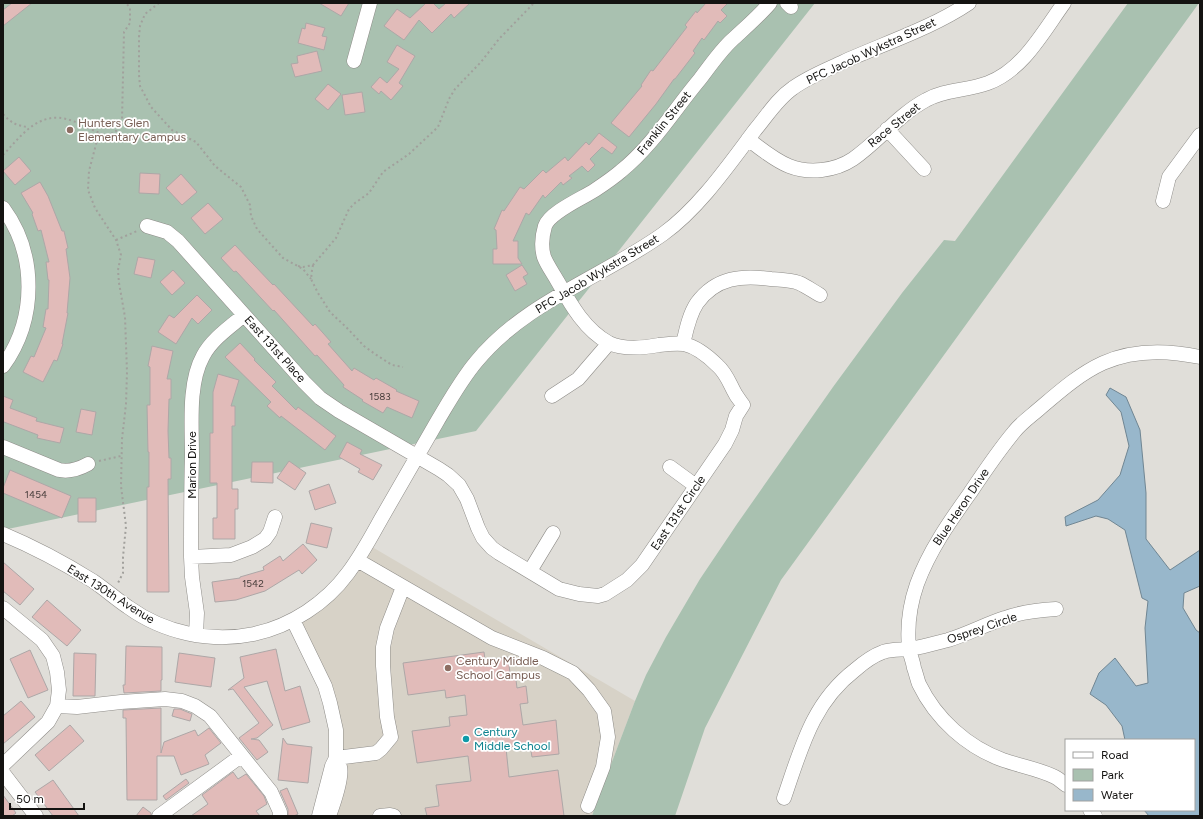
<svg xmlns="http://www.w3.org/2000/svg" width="1203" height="819" font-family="Figtree,sans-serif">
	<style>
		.built { fill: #d7d2c7 }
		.green { fill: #a9c1b0 }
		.water { fill: #98b7cb; stroke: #708693 }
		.building { fill: #e1bbb9; stroke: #ada7a7 }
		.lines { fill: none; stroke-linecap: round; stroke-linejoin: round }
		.minor-casing { stroke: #8e8c88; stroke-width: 15 }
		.path { stroke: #a1a09c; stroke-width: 2; stroke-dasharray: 2 3; stroke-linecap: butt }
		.minor { stroke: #fff; stroke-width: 14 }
		.education-dot { fill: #8d6e63; stroke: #fff; stroke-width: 1.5 }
		.culture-dot { fill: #0f9aa8; stroke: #fff; stroke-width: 1.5 }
		.labels { text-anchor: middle; stroke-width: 3.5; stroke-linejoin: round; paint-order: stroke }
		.number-label { font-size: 10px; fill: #473d3b }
		.street-label { font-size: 12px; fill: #141311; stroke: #fff }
		.education-label { font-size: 12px; fill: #785e54; stroke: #fff; text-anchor: start }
		.culture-label { font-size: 12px; fill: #0d838f; stroke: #fff; text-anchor: start }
	</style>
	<rect width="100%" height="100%" fill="#e0ded9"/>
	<!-- built -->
	<path class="built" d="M367 544 635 701 596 804 592 816H329L336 730 293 620 312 608Z"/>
	<!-- green -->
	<path class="green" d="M3 3H815L476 431 3 530Z
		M1128 3H1199L781 580 705 728 675 816H592L596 804 635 701 646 675 666 637 700 579 737 524 833 387 902 293 944 240 955 241Z"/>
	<!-- water -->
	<path class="water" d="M1110 388 1126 397 1140 430 1146 493V539L1170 570 1200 550V586L1184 593 1183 608 1196 630 1200 633V816H1149L1144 810H1194V740H1125L1122 726 1106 705 1090 694 1099 673 1115 658 1136 686 1148 683 1145 628 1148 601 1142 598 1125 530 1108 519 1096 516 1066 526 1065 517 1098 500 1120 475 1129 446 1121 412 1106 395Z"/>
	<!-- building -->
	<path class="building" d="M12 3H32L3 26V10Z
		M319 3H349L341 16Z
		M426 3H433L439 9 446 3H470L454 18 451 14 432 33 419 20 404 40 384 26 397 9 410 18Z
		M706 3H728L721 10 727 16 720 23 718 21 704 40 702 38 693 51 695 53 675 79H674L656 104 629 137 611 123 642 86 641 85 651 70 653 71 687 27 685 25 696 11 697 13Z
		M306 23 325 28 322 36 327 37 324 50 298 43 302 28 305 29Z
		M397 45 415 56 399 83 403 86 391 100 381 91 379 94 371 87 380 77 387 83 399 69 387 62Z
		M317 51 322 71 295 77 291 64 298 63 297 56Z
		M328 84 341 94 328 110 315 99Z
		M362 92 365 112 345 115 342 95Z
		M599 133 617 147 612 154 602 147 590 159 595 165 588 172 582 166 569 176 572 178 563 185 561 182 545 198 543 195 529 215 526 213 513 241H518V258L522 264H493V249H497L496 230 494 229 502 210 504 211 520 187 524 189 543 170 546 173 565 157 568 161 586 142 589 145Z
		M19 157 31 171 15 185 3 171Z
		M140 173 160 174 159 194 139 193Z
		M181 174 197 192 182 205 166 188Z
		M40 182 48 196 62 231H64L68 248 66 249 70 278 67 313H68L62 344H63L57 361 54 360 43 382 23 372 31 356 34 357 46 328 43 327 46 309H48L49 280H48L46 262H49L41 230 38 231 32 214 33 213 21 193Z
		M208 203 223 219 205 234 191 218Z
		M235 245 273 285 274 284 313 326 315 324 331 342 328 344 352 371 354 368 374 380 376 378 397 390 396 391 419 401 412 418 387 407 383 413 362 401 363 400 343 387 344 385 317 355 315 356 274 310 273 311 236 271 234 272 221 258Z
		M138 257 155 260 151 278 134 274Z
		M522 265 528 274 523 277 527 284 515 291 506 275Z
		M173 270 185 283 172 295 160 282Z
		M197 295 212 310 198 324 192 318 176 344 158 332 169 315 174 318Z
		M240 343 255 359 254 360 276 382 272 386 296 410 298 407 336 436 325 450 281 416 280 418 267 406 271 402 225 357Z
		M152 346 173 351 167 379H171V399H169L168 431 169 458H171V479H168L169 592H147V487H149V452H148L147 405H150V367L148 366Z
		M218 374 239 380 231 406H235V426H232V489H238V509H235V539H213V518H217V483H210V433H213V392Z
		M3 396 13 400 10 408 37 418 36 421 64 428 60 443 37 438 38 435 4 422 3 424Z
		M81 409 96 412 92 435 76 432Z
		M347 442 362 450 360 454 382 465 373 480 358 472 360 469 339 457Z
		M289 461 306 473 295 490 277 478Z
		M252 462H273V483L251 482Z
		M10 470 71 496 62 518 3 493V488Z
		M329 484 336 503 315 510 309 491Z
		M78 498H96V522H78Z
		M311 523 332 528 327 548 306 543Z
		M303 544 317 560 302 574 299 570 265 591 236 600 215 602 212 582 240 578V577L264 570 263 567 280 556 283 561Z
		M3 562 34 589 20 605 3 591Z
		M47 600 81 630 67 646 32 617Z
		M126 646 162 647V680H161V691L124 693 123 685H125Z
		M276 649 285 691 300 686 310 722 282 730 267 681 244 687 273 725 257 738 251 739 259 740 268 752 257 760 239 738 259 723 233 689 228 690 244 678 240 657Z
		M30 650 48 690 28 698 10 659Z
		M484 652 485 660 508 657 510 673 515 672 517 688 526 686 528 703 520 704 523 725 556 720 559 754 532 757 530 745 506 748 509 777 558 770 564 816H427L425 808 439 806 436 785 471 781 468 756 417 763 412 731 450 726 449 717 467 715 465 695 446 698 445 690 408 695 403 663Z
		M74 653 96 654 95 696H73Z
		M179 653 215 658 211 687 175 682Z
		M21 701 35 717 3 744V716Z
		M161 708V753L164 742 195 730 198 736 209 728 221 743 205 755 209 764 181 775 174 756H157V800H127L126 718H123V710Z
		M174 709H180L192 714 190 721 172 716Z
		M70 725 84 741 49 771 35 755Z
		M283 738 287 744 312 747 308 783 278 780Z
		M233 772 238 779 246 774 264 796 267 804 256 811 260 816H191L208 804 202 795Z
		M186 779 189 783 166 800 163 796Z
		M53 780 79 816H53L35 792Z
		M287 788 298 814 294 816H288V809L280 791Z
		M3 795 16 813 12 816H3Z
		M143 807 151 813V816H136Z"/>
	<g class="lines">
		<!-- minor casing -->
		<g class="minor-casing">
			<path id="minor" d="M787 3 791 7
				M354 61 370 3
				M887 129 924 169
				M748 139C761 149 774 160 789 166 809 174 835 171 853 159 879 141 898 115 926 100 945 89 967 91 988 83 1023 70 1043 32 1064 3
				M1163 201 1169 177 1200 135
				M3 208C37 254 37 319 3 366
				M147 226 167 232 178 241 304 382 320 398 339 411 439 469 448 475 459 485 467 499 478 528 483 538 492 548 499 553 559 589 579 594 598 596 605 594 627 580 642 565 725 444 732 430 736 416 743 405C741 402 738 398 736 395 730 385 727 374 718 366 709 357 697 347 684 344 676 343 667 344 659 345 643 348 624 350 609 343 585 330 571 305 558 282 553 273 547 265 544 257 541 247 542 236 545 226 550 212 583 198 595 190 604 184 613 178 621 171 653 145 674 110 700 79 710 66 720 51 732 40 745 28 758 17 770 3
				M683 344C686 331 689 315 697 303 716 277 742 275 771 279 781 280 790 280 799 283 806 286 813 291 820 295
				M552 396 578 379 609 343
				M3 447 59 470C69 472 79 469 88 464
				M670 467 696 486
				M3 534C34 547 64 563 93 581 105 589 116 599 128 607 164 633 211 643 254 634 291 626 326 603 348 573 361 556 371 537 381 519 400 486 419 453 438 420 450 400 461 380 476 362 525 302 601 278 663 234 699 208 728 166 755 130 767 116 777 99 793 88 808 77 826 70 843 62 885 43 932 28 969 3
				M191 557 231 555 252 547 265 539 270 532 275 517
				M357 560 492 638 543 658 573 673 589 690 604 711 608 737 603 767 588 806
				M530 571 553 533
				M3 608 42 640 53 656 57 672 59 690 57 706 48 722 3 765
				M293 620 325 686 330 703 336 730V758L332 766 319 816
				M196 635 197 613 192 577 191 557C191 523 191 489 192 456 192 425 188 383 203 356 212 339 230 327 244 315
				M57 706 77 707 121 702 165 699 182 701 195 706 210 716 271 792 280 812V816
				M336 758 376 753 381 749 391 737 387 717 383 666V647L387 628 403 587
				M3 773 36 816
				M1066 785C1063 783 1059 779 1055 777 1039 769 1020 766 1003 760 967 747 936 719 919 684 917 679 916 673 914 668 913 661 910 655 909 648 907 627 910 604 917 584 929 551 950 521 970 493 984 472 998 451 1014 432 1021 423 1031 416 1039 409 1059 392 1079 374 1103 363 1134 349 1167 350 1200 357
				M784 798C801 749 812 703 855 670 863 663 872 656 883 652 892 649 901 650 910 649 923 647 936 643 948 640 968 634 986 624 1005 618 1021 612 1039 610 1056 609
				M1090 810 1095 816
				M159 816 241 756
				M329 816C333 805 343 778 340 767 339 764 337 761 336 758
				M380 816 390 815 394 816"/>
		</g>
		<!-- path -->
		<path class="path" d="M159 3 145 14 140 26 139 37V75L140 86 151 107 172 130 196 142 215 166 241 187 250 205 251 216 257 229 283 258 303 269 311 279
			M3 114C11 123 17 126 29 127
			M99 133 89 171 88 190 95 208 116 240 121 255 118 270 119 283 125 317 127 372 126 404 122 439 121 486 126 526 123 557V573L117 585
			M3 155C22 135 39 110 70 120 82 124 93 131 105 135 115 134 119 130 122 120L124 32 130 23V8L126 3
			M116 240 137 231
			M313 265 312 270 311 279 318 293 330 312 347 328 364 346 375 354 392 365 403 367
			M298 266 303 267 313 265 336 238 349 209 355 203 369 193 383 172 409 154 438 127 449 99 455 89 481 62 499 39 534 3
			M99 461 121 456"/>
		<!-- minor -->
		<use href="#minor" class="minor"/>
	</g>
	<!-- markers -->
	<g class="education-dot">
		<circle cx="70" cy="130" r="4"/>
		<circle cx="448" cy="668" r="4"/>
	</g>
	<circle class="culture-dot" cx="466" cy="739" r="4"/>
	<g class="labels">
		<!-- number labels -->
		<g class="number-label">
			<text x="380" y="400">1583</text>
			<text x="36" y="498">1454</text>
			<text x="253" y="587">1542</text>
		</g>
		<!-- street labels -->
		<g class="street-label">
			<text transform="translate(871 51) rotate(-25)" y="4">PFC Jacob Wykstra Street</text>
			<text transform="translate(664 123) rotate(-51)" y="4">Franklin Street</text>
			<text transform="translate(894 125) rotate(-39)" y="4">Race Street</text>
			<text transform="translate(597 274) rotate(-31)" y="4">PFC Jacob Wykstra Street</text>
			<text transform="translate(275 349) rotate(48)" y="4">East 131st Place</text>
			<text transform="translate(192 465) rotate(-90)" y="4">Marion Drive</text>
			<text transform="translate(961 507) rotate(-56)" y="4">Blue Heron Drive</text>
			<text transform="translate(678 513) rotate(-56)" y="4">East 131st Circle</text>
			<text transform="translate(111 594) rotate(32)" y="4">East 130th Avenue</text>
			<text transform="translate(982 628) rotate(-19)" y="4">Osprey Circle</text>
		</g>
		<!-- education labels -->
		<g class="education-label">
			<text x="78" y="127">Hunters Glen<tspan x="78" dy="14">Elementary Campus</tspan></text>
			<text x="456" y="665">Century Middle<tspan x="456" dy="14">School Campus</tspan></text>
		</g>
		<!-- culture labels -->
		<g class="culture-label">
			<text x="474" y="736">Century<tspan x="474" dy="14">Middle School</tspan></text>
		</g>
	</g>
	<!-- border -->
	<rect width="1203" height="819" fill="none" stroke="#141311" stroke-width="8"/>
	<!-- legend -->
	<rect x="1065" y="739" width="130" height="72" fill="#ffffff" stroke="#a1a1a0"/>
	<rect x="1073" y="752" width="20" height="6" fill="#ffffff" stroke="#a1a1a0"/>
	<text x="1101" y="759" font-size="12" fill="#141311">Road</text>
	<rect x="1073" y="769" width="20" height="12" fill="#a9c1b0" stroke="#a1a1a0"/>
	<text x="1101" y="779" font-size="12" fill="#141311">Park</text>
	<rect x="1073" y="789" width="20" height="12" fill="#98b7cb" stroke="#a1a1a0"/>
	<text x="1101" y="799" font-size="12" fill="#141311">Water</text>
	<!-- scale -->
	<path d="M10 803v6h74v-6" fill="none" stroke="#141311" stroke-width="2"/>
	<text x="16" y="803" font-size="12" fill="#141311" stroke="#ffffff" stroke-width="3" paint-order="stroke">50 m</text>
</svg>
